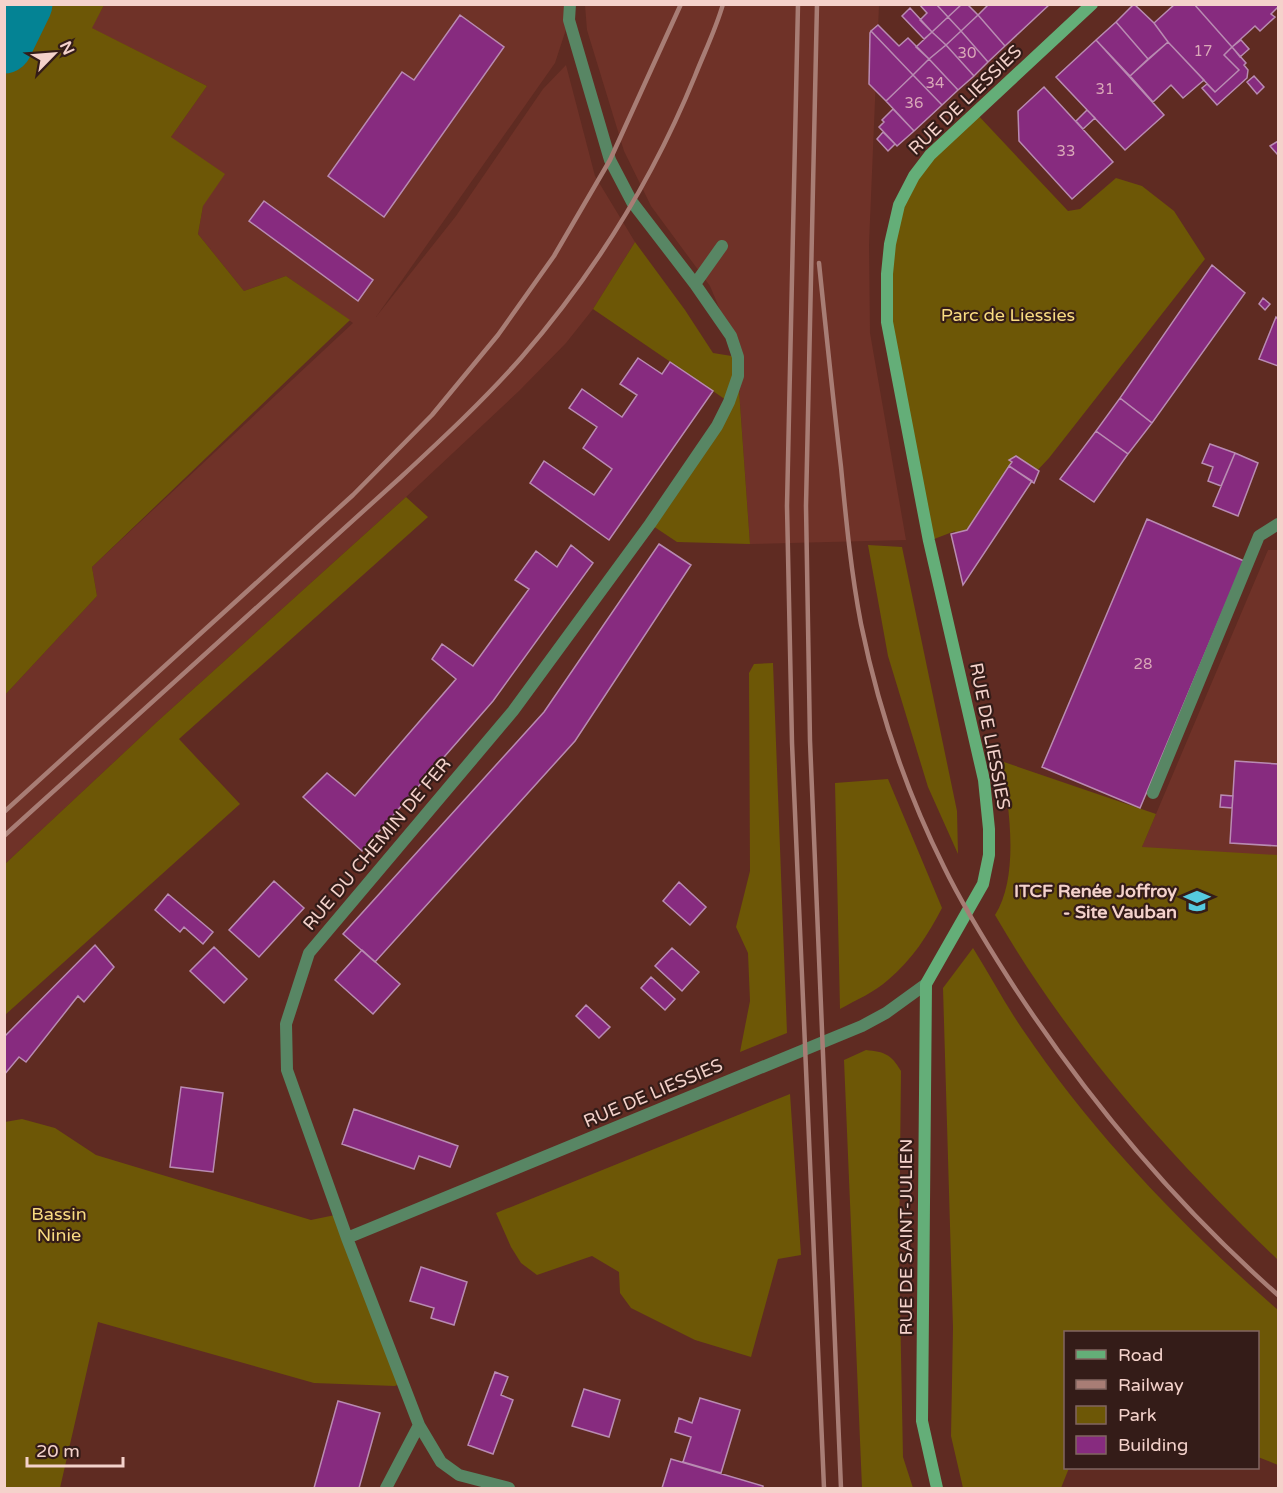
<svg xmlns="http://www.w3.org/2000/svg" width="1283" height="1493" font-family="'Varela Round',sans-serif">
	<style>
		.built { fill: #6f3228 }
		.green { fill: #6d5706 }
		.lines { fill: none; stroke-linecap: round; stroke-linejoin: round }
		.river { stroke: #048394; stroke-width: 57 }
		.building { fill: #872b7f; stroke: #b98bb2; stroke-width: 1.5 }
		.lane { stroke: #588664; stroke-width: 12 }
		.street { stroke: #588664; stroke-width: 12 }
		.secondary { stroke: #64ae78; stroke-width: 12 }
		.rail { stroke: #a87d75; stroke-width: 4.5 }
		.labels { text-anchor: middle; stroke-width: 4.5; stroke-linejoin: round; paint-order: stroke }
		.number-label { font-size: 15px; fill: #d9a8b8 }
		.street-label { font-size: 18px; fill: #f4d2cb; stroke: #341c18 }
		.park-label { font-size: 18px; fill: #f9db81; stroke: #341c18 }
		.poi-label { font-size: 18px; font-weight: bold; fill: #f4d2cb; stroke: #341c18; text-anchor: end }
	</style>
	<rect width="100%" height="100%" fill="#5f2b22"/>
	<!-- built -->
	<path class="built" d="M104 5H570L569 20 555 63 376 317 456 216 543 89 566 65 595 176 635 242 593 309 566 343 519 391 406 497 159 720 5 864V695L97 596 92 567 353 323 286 276 244 291 198 234 203 206 171 137 207 86 91 28Z
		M585 5H879L869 244 870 333 906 540 750 544 738 376 731 336 710 286 651 206 624 151 587 30Z
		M1268 550H1278V1194L1142 847Z"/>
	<!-- green -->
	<path class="green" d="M5 4 104 5 92 28 207 86 171 137 225 174 203 206 198 234 244 291 286 276 350 320 92 567 97 596 5 695Z
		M975 112 1068 211 1080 209 1116 178 1142 186 1174 211 1205 259 1049 458 960 553 955 531 929 541 887 322 890 244 914 176Z
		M635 242 685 310 713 353 738 357V376L750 544 677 542 650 524 729 402 593 309Z
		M406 497 428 517 179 739 240 804 5 1015V864L159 720Z
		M868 545 902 547 957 811 958 854 928 787 888 656Z
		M773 663 787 1033 740 1052 750 1001 748 953 736 927 750 871 749 673 754 664Z
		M1001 761 1156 814 1142 847 1278 855V1260C1170 1156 1071 1046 995 915 1020 876 1009 804 1001 761Z
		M888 779 942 908C928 935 912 960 888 980 875 992 856 1000 840 1009L835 783Z
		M973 948C990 975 1005 1004 1023 1030 1094 1135 1183 1227 1278 1310V1465L1258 1457V1332H1066V1468H1069L1061 1488H963L951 1436 953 1328 943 988Z
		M866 1050C885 1052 891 1054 901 1071L899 1252 903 1457 913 1488H862L844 1060Z
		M790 1094 801 1255 778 1259 751 1357 695 1340 631 1308 620 1293 619 1272 592 1256 537 1275 521 1263 511 1247 496 1213Z
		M22 1119 55 1128 96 1155 311 1220 340 1214 403 1382 395 1386 314 1383 98 1322 60 1488H5V1122Z"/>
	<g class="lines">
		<!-- river -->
		<path class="river" d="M4 45 24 4"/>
	</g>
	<!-- building -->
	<path class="building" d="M919 4H936L948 17 932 32 920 20 927 13Z
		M936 4H962L948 17Z
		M962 4H967L978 15 961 31 948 17Z
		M989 4H1050L1005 46 978 15Z
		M1134 4 1154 23 1168 42 1148 59 1116 22Z
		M1175 4H1194L1232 47 1224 55 1239 70 1215 92 1168 42 1154 23Z
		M1194 4H1278V7L1271 14 1275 17 1260 31 1255 26 1232 47Z
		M910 8 932 32 924 39 902 16Z
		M460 15 504 47 384 217 328 176 402 72 414 80Z
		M978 15 1005 46 988 62 961 31Z
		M948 17 961 31 946 45 932 32Z
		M1116 22 1148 59 1130 76 1096 40Z
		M878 25 899 46 908 38 929 59 913 75 871 31Z
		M871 31 913 75 886 101 869 84 870 33Z
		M961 31 988 62 974 76 946 45Z
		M932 32 946 45 929 59 916 47Z
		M1096 40 1164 115 1125 150 1056 77Z
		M1241 40 1249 49 1240 57 1232 47Z
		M1168 42 1204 80 1183 98 1171 85 1153 102 1130 76Z
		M946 45 974 76 958 90 929 59Z
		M1232 47 1246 63 1244 65 1248 70 1247 78 1217 105 1202 88 1207 84 1215 92 1239 70 1224 55Z
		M929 59 958 90 942 105 913 75Z
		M913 75 942 105 914 131 886 101Z
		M1254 76 1264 87 1257 94 1247 82Z
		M1044 87 1113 162 1072 199 1019 141 1018 111Z
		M893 109 914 131 897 146 879 127 884 122 882 120Z
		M1087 110 1095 118 1083 129 1076 121Z
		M883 132 895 144 888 151 877 139Z
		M1278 141V155L1270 146Z
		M264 201 373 280 358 301 249 221Z
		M1212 265 1245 293 1152 423 1120 398Z
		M1263 298 1270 304 1265 310 1259 304Z
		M1276 317 1278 319V366L1259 359Z
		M638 358 662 374 670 362 713 391 609 540 530 483 544 461 594 495 612 469 583 448 597 427 569 408 582 389 622 417 637 395 620 384Z
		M1120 398 1152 423 1128 454 1096 431Z
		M1096 431 1128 454 1094 502 1060 479Z
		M1210 444 1235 453 1221 486 1208 481 1213 467 1202 463Z
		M1235 453 1258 463 1238 516 1213 506Z
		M1016 456 1039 471 1034 483 1009 466 1012 462 1009 460Z
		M1009 466 1032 481 963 585 951 534 967 530Z
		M1147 519 1244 561 1140 808 1042 767Z
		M659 544 691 565 575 741 375 962 343 934 544 712Z
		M571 545 593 563 493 701 362 851 303 797 327 773 355 796 456 679 432 659 442 644 473 666 529 589 515 580 536 551 557 567Z
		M1235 761 1278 764V846L1230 843Z
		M1221 795 1233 796 1232 808 1220 807Z
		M274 881 304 908 259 957 229 930Z
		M679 882 706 907 690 925 663 901Z
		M168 894 213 932 203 944 184 927 180 932 155 910Z
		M95 945 114 967 84 1002 78 996 26 1062 19 1057 4 1075V1037Z
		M214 947 247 979 224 1003 190 971Z
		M672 948 699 972 682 991 655 966Z
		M362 950 400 984 373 1014 335 980Z
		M651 977 675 999 665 1010 641 988Z
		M586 1005 610 1027 599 1038 576 1016Z
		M181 1087 223 1093 213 1172 170 1167Z
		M354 1109 458 1146 450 1167 419 1156 414 1169 342 1144Z
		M421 1267 467 1282 454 1325 431 1318 434 1308 410 1301Z
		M495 1372 508 1377 501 1395 513 1400 493 1454 468 1445Z
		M584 1389 620 1400 609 1437 572 1426Z
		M700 1398 740 1410 721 1473 683 1462 691 1437 675 1432 679 1418 692 1423Z
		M338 1401 380 1413 359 1488H314Z
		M671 1459 763 1486V1488H662Z"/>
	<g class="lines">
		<!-- lane -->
		<path class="lane" d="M1153 793 1259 536 1278 524"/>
		<!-- street -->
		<path class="street" d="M570 4 569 20 610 160 632 202 695 284
			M347 1238 862 1026 886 1013 926 984
			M386 1488 419 1425
			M509 1488 459 1475 441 1462 419 1425 347 1238 287 1070 286 1024 309 953 513 711 650 524 717 426 729 402 738 376V357L731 336 695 284 722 246"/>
		<!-- secondary -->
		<path class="secondary" d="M937 1488 922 1421 926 984 983 884 989 855V829L984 780 929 541 887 322V274L890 244 899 205 914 176 930 155 1092 4"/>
		<!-- rail -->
		<path class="rail" d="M798 4 787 506 792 743 824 1488
			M817 4 806 506 810 741 841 1488
			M819 263C826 331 833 399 841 467 846 519 851 572 861 624 878 707 906 791 944 867 963 906 986 943 1009 979 1084 1095 1174 1203 1278 1295
			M4 812 353 495 432 415 498 335 554 256 610 160 681 4
			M4 836 401 477C442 439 484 400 521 358 593 275 653 179 695 76 704 53 716 29 723 4"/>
	</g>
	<!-- icons -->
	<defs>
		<g id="school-bare" transform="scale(2.07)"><path d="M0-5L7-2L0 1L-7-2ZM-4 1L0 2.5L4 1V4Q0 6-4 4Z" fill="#55cadf" stroke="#341c18" stroke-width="2.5" paint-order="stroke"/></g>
	</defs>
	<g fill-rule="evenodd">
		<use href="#school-bare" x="1197" y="901"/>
	</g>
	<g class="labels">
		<!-- number labels -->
		<g class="number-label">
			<text x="1203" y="56">17</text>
			<text x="967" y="58">30</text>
			<text x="935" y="88">34</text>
			<text x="1105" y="94">31</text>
			<text x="914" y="108">36</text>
			<text x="1066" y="156">33</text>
			<text x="1143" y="669">28</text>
		</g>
		<!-- street labels -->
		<g class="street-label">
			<text transform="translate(965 100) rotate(-44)" y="6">RUE DE LIESSIES</text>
			<text transform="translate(990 736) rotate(79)" y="6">RUE DE LIESSIES</text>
			<text transform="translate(377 844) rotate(-50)" y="6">RUE DU CHEMIN DE FER</text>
			<text transform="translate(653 1093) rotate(-23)" y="6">RUE DE LIESSIES</text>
			<text transform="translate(906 1237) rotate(-90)" y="6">RUE DE SAINT-JULIEN</text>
		</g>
		<!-- park labels -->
		<g class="park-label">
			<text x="1008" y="321">Parc de Liessies</text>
			<text x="59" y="1220">Bassin<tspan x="59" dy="21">Ninie</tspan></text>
		</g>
		<!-- poi labels -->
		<g class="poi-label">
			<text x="1177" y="897">ITCF Renée Joffroy<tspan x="1177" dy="21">- Site Vauban</tspan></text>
		</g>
	</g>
	<!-- border -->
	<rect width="1283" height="1493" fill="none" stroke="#f4d2cb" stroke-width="12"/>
	<!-- legend -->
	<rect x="1064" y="1331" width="195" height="138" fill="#341c18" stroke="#816560" stroke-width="1.5"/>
	<rect x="1076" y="1350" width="30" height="9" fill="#64ae78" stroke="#816560" stroke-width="1.5"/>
	<text x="1118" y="1361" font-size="18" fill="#f4d2cb">Road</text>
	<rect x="1076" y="1380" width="30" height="9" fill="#a87d75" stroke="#816560" stroke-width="1.5"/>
	<text x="1118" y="1391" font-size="18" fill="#f4d2cb">Railway</text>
	<rect x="1076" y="1406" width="30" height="18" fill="#6d5706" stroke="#816560" stroke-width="1.5"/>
	<text x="1118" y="1421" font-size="18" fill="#f4d2cb">Park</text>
	<rect x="1076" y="1436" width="30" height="18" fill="#872b7f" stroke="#816560" stroke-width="1.5"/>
	<text x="1118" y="1451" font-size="18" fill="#f4d2cb">Building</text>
	<!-- north arrow -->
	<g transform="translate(54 54) rotate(65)" stroke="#341c18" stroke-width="4.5" paint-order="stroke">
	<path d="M0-4.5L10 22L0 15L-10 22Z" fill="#f4d2cb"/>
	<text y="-9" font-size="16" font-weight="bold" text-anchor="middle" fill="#f4d2cb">N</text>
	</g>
	<!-- scale -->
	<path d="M27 1457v9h96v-9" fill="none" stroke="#f4d2cb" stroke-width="3"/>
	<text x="36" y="1457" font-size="18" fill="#f4d2cb" stroke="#341c18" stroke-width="4.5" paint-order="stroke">20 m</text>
</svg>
